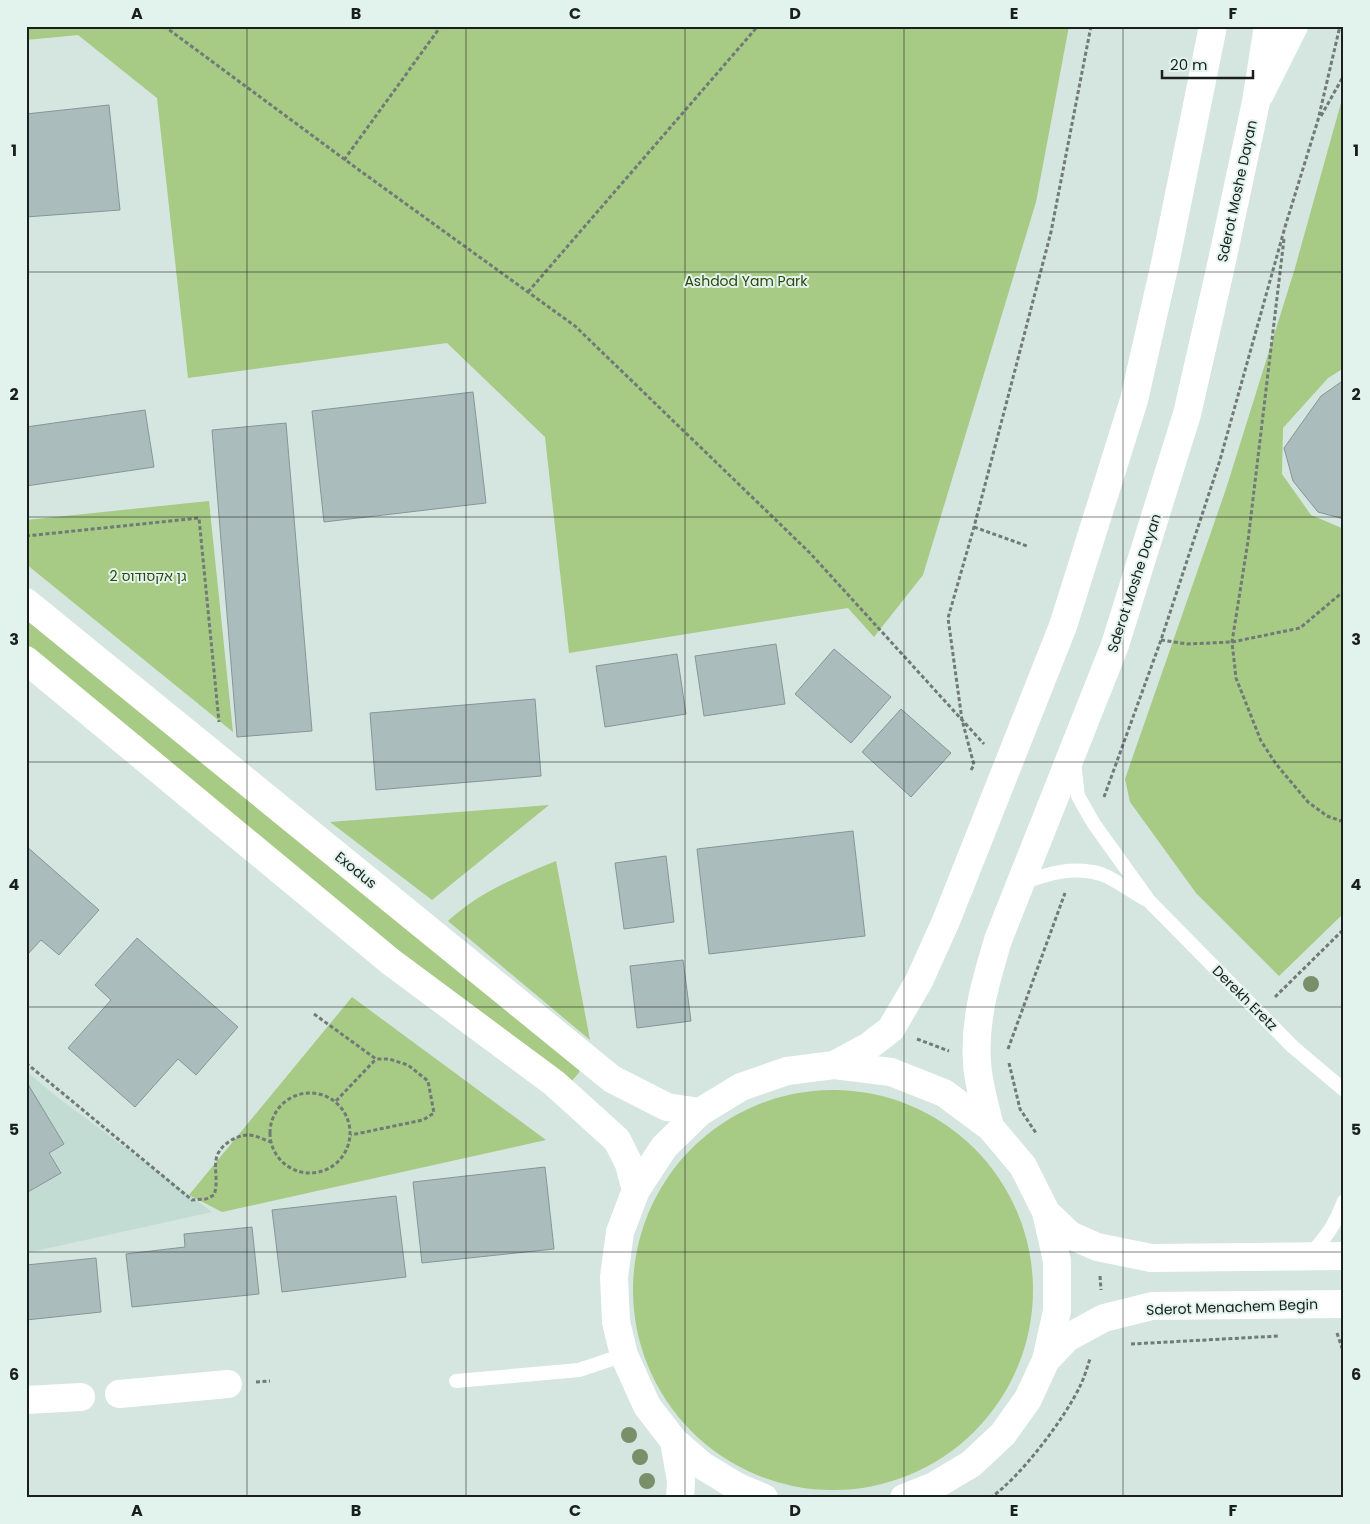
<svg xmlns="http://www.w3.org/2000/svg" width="1370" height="1524" font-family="Poppins,'Noto Sans Hebrew',sans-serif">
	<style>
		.built { fill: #c2dbd3 }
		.green { fill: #a7ca84 }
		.building { fill: #abbcbd; stroke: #859696 }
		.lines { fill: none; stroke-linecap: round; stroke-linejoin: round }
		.path { stroke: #707a77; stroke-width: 3; stroke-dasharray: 4 2.5; stroke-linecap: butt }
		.lane { stroke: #fff; stroke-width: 14 }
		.street { stroke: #fff; stroke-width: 28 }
		.secondary { stroke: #fff; stroke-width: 28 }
		.tree { fill: #798f69 }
		.grid { fill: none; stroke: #191f1d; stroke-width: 1; stroke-opacity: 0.55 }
		.labels { text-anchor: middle; stroke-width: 4; stroke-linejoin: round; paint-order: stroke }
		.street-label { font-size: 14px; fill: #191f1d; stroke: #e2f3ed }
		.park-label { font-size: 14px; fill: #2e4808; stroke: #e2f3ed }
		.neatline { fill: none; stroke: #191f1d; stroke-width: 2 }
		.grid-label { font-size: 16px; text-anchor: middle; font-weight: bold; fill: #191f1d }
	</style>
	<rect width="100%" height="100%" fill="#d5e5e0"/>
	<!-- built -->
	<path class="built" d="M26 1071 57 1097 212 1212 26 1253Z"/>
	<!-- green -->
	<path class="green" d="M26 26H1069L1036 202 923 575 874 637 848 608 569 653 545 437 447 343 188 378 157 98 78 35 26 40Z
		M1344 92V368L1328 378 1283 428 1282 474 1311 515 1344 529V913L1279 976 1196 893 1130 802 1125 779 1226 489 1295 268Z
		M209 501 233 732 26 564V520Z
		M26 613 442 952 580 1071 572 1081 424 977 26 656Z
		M549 805 432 900 330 822Z
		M556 861 590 1040 448 921C479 892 517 877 556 861Z
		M352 997 546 1140 222 1212 189 1195Z
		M633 1290a200 200 0 1 1 400 0a200 200 0 1 1-400 0Z"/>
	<!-- building -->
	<path class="building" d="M109 105 120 210 26 217V114Z
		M1344 380V519L1318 512 1293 481 1284 448 1321 396Z
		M473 392 486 503 324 522 312 411Z
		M145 410 154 467 26 486V427Z
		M286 423 312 731 237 737 212 430Z
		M776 644 785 704 704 716 695 656Z
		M834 649 891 697 851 743 795 694Z
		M677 654 686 714 605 727 596 666Z
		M535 699 541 776 376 790 370 713Z
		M901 709 951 753 911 797 862 752Z
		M853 831 865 936 709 954 697 849Z
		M26 846 99 910 59 955 41 940 26 956Z
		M666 856 674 922 624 929 615 863Z
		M137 938 238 1027 196 1075 178 1059 135 1107 68 1048 111 1000 95 985Z
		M683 960 691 1021 637 1028 630 966Z
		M26 1081 64 1144 49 1153 61 1173 26 1193Z
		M545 1167 554 1249 422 1263 413 1182Z
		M396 1196 406 1277 282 1292 272 1210Z
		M252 1227 259 1294 132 1307 126 1254 185 1247 184 1234Z
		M96 1258 101 1312 26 1320V1265Z"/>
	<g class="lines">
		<!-- path -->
		<path class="path" d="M164 26 359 170 575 326 810 553 984 744
			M1321 116 1344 75
			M344 160 441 26
			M1284 239 1248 541 1232 642 1236 678 1261 741 1276 764 1308 802 1327 816 1344 822
			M528 292 758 26
			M974 527 1027 546
			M26 536 199 518 219 722
			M1161 640 1187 644 1232 642 1300 628 1344 591
			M971 770 974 765 962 720 948 618 974 527 1051 232 1091 26
			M1104 797 1161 640 1220 460 1285 227 1318 120 1340 26
			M1275 997 1344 929
			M314 1014 376 1059H389L408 1065 428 1081 434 1113 423 1120 351 1135
			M917 1039 949 1051
			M1008 1049 1065 893
			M26 1063 192 1200 206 1199 214 1195C219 1181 213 1168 217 1156 221 1144 237 1135 248 1135 255 1135 265 1140 271 1142
			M1009 1063 1020 1109 1036 1133
			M270 1133a40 40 0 1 1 80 0a40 40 0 1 1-80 0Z
			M336 1101 376 1059
			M1100 1276 1101 1290
			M1337 1333 1344 1354
			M1131 1344 1279 1336
			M256 1382 270 1381
			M990 1498C1020 1478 1066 1417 1081 1384 1085 1376 1087 1367 1090 1359"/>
		<!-- lane -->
		<path class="lane" d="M1074 762 1078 796 1094 824 1150 902 1293 1047 1344 1090
			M1021 884C1047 873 1074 866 1101 874 1115 879 1132 892 1145 899
			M1308 1256C1326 1238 1335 1225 1344 1201
			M456 1381 579 1370 624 1355"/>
		<!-- street -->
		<path class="street" d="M1260 94 1294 26
			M119 1394 228 1384
			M26 1400 81 1397"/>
		<!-- secondary -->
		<path class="secondary" d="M26 602 612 1079 667 1107 700 1112
			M26 660 391 962 554 1083 617 1140 629 1164 636 1190
			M834 1065 869 1046 891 1029 919 981 946 921 1063 626 1134 400 1166 259 1213 26
			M990 1127C985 1105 978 1084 977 1062 974 1020 986 980 998 940L1115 645 1187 414 1220 270 1256 102 1268 26
			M1046 1212 1070 1235 1097 1247 1151 1258 1344 1256
			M1046 1360 1067 1338 1104 1318 1152 1306 1344 1304
			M674 1441 681 1481 680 1498
			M764 1498 736 1486 703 1466 674 1441 647 1406 624 1355 616 1322 614 1277 620 1232 636 1190 664 1147 700 1112 741 1087 787 1071 834 1065 891 1072 944 1093 990 1127 1023 1166 1046 1212 1057 1261V1311L1046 1360 1028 1399 1003 1434 971 1464 934 1486 904 1498"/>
	</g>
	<!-- trees -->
	<g class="tree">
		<circle cx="1311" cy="984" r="8"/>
		<circle cx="629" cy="1435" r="8"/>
		<circle cx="640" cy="1457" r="8"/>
		<circle cx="647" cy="1481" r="8"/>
	</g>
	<!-- grid -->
	<path class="grid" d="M247 26V1498M466 26V1498M685 26V1498M904 26V1498M1123 26V1498M26 272H1344M26 517H1344M26 762H1344M26 1007H1344M26 1252H1344"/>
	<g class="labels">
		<!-- street labels -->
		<g class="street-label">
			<text transform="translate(1237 191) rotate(-78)" y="5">Sderot Moshe Dayan</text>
			<text transform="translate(1134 583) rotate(-72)" y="5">Sderot Moshe Dayan</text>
			<text transform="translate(356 870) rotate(39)" y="5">Exodus</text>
			<text transform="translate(1245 998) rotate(45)" y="5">Derekh Eretz</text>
			<text transform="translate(1232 1307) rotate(-2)" y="5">Sderot Menachem Begin</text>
		</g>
		<!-- park labels -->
		<g class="park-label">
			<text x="746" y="286">Ashdod Yam Park</text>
			<text x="148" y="581">גן אקסודוס 2</text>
		</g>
	</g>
	<!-- border -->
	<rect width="1370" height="1524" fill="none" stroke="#e2f3ed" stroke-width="55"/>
	<!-- scale -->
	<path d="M1162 70v8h91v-8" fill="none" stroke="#191f1d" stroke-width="2.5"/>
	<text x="1170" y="70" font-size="15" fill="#191f1d" stroke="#e2f3ed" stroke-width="4" paint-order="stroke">20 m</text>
	<rect x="28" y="28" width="1314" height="1468" class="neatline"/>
	<g class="grid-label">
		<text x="137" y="19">A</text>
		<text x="356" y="19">B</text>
		<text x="575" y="19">C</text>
		<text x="795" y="19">D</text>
		<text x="1014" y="19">E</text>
		<text x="1233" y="19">F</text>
		<text x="14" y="156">1</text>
		<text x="1356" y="156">1</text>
		<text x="14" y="400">2</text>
		<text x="1356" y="400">2</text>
		<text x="14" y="645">3</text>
		<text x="1356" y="645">3</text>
		<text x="14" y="890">4</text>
		<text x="1356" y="890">4</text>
		<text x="14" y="1135">5</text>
		<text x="1356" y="1135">5</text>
		<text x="14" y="1380">6</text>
		<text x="1356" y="1380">6</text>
		<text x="137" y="1516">A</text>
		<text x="356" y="1516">B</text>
		<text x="575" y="1516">C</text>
		<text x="795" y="1516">D</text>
		<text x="1014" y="1516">E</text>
		<text x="1233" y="1516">F</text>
	</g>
</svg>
